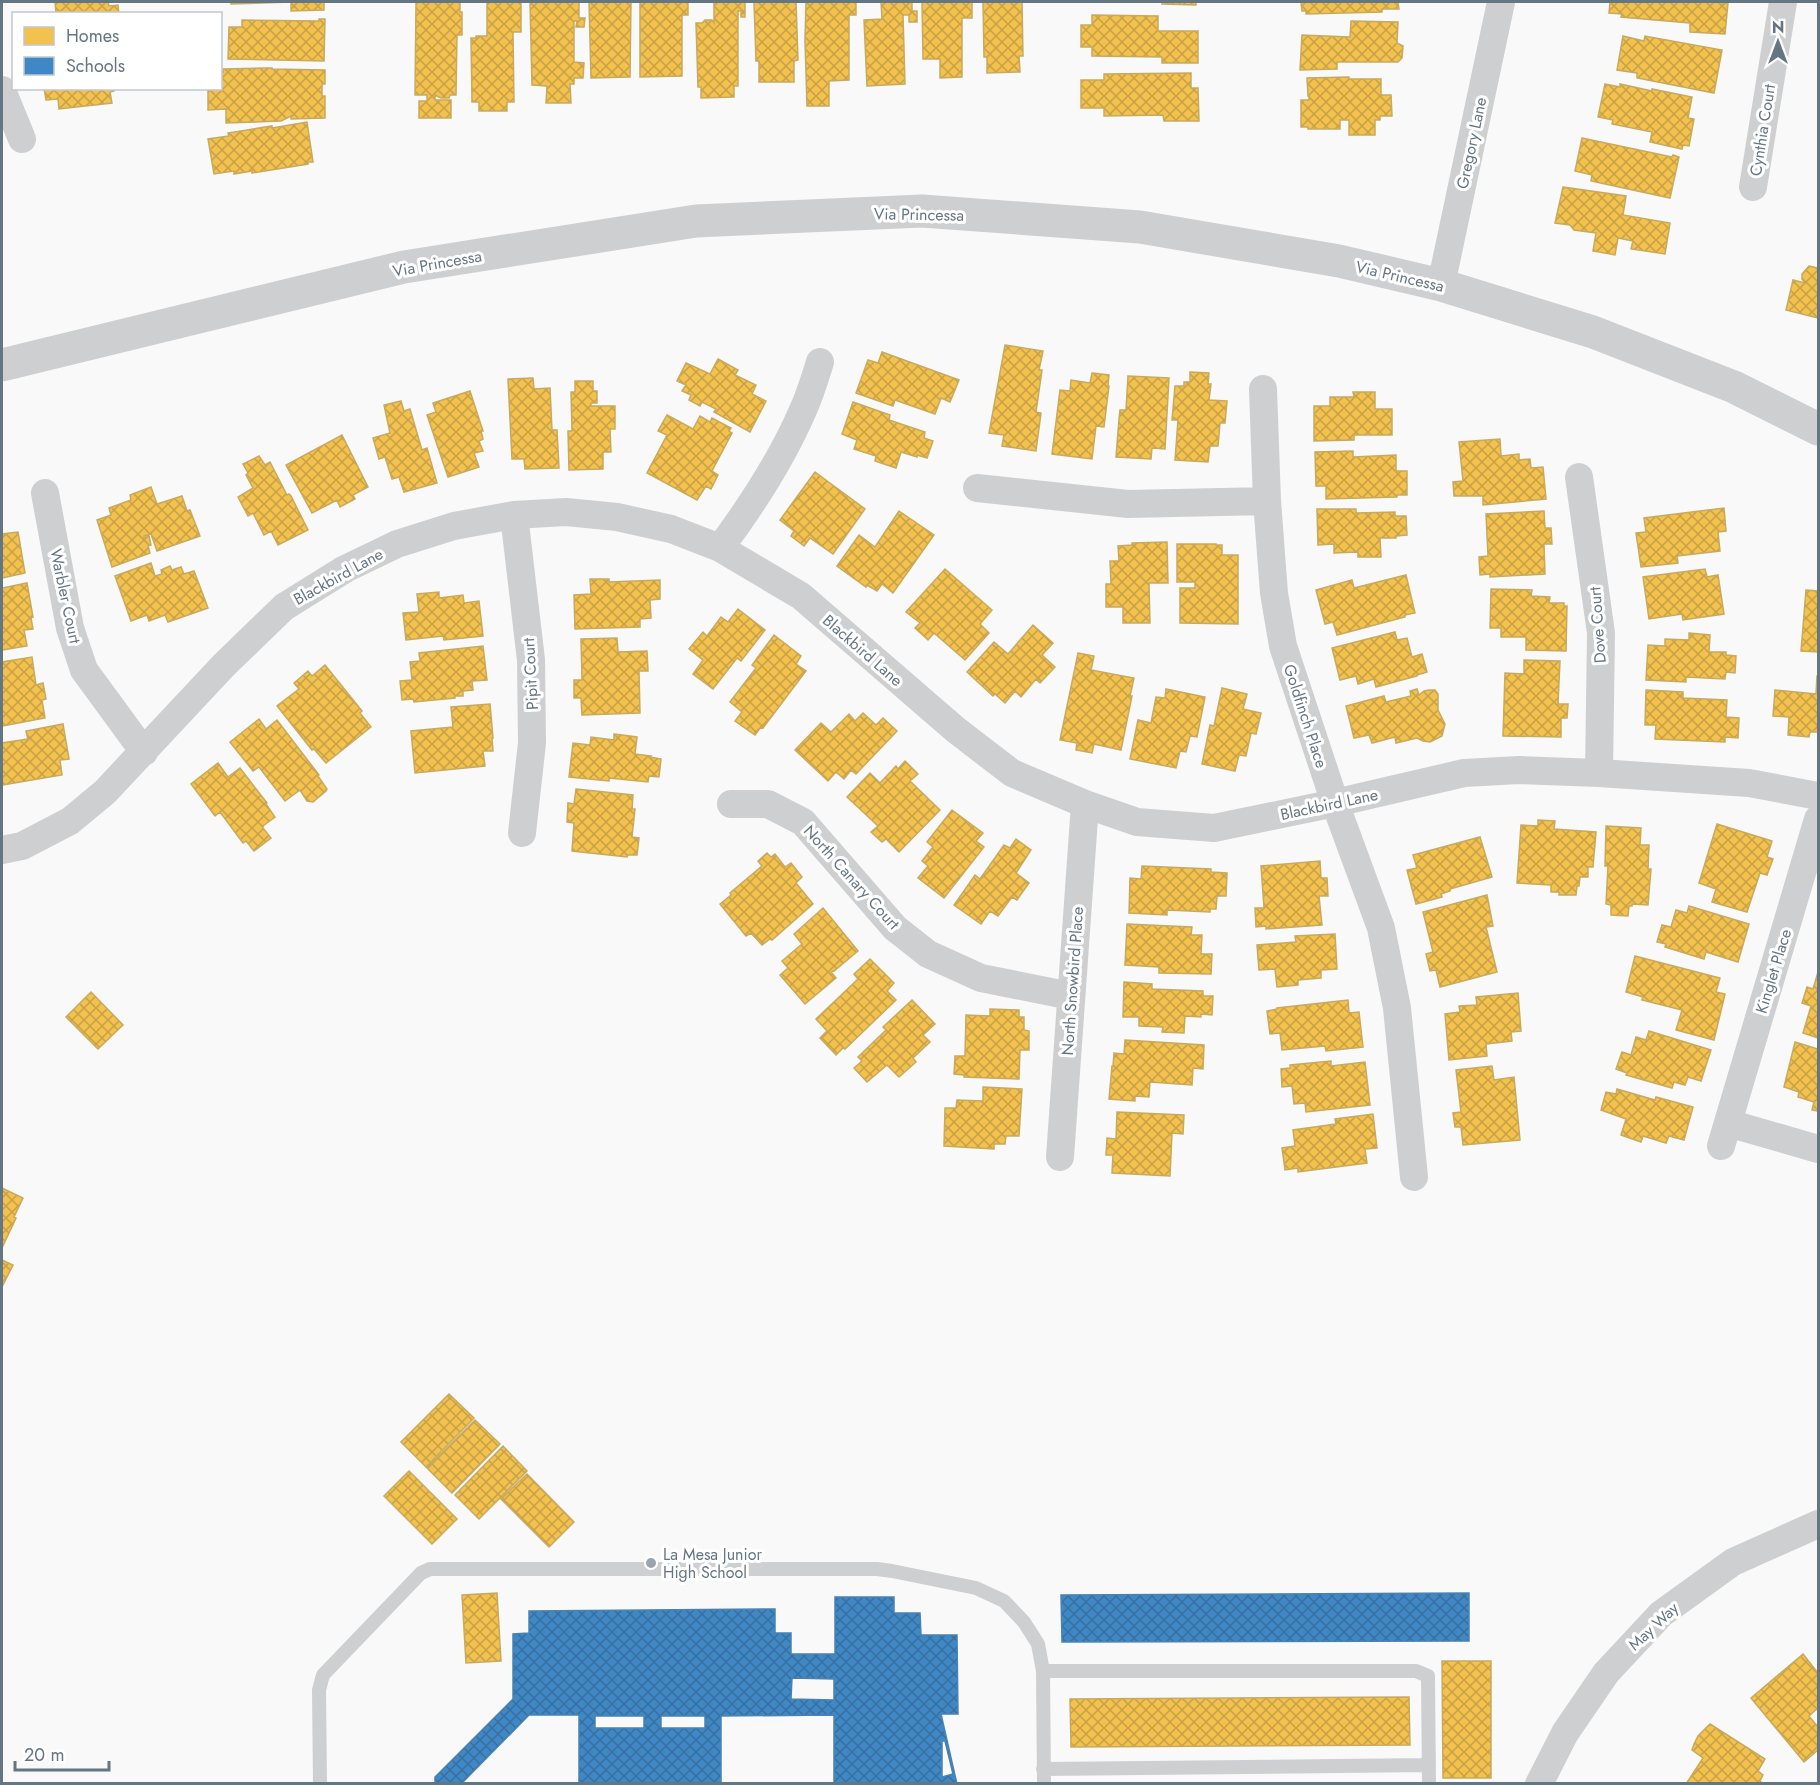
<svg xmlns="http://www.w3.org/2000/svg" width="1820" height="1785" font-family="Jost,sans-serif">
	<style>
		.homes { fill: url(#homes-cross-hatch); stroke: #c8aa5e; stroke-width: 1.5 }
		.schools { fill: url(#schools-cross-hatch); stroke: #4a83b1; stroke-width: 1.5; fill-rule: evenodd }
		.lines { fill: none; stroke-linecap: round; stroke-linejoin: round }
		.service { stroke: #cecfd0; stroke-width: 14 }
		.minor { stroke: #cecfd0; stroke-width: 28 }
		.tertiary { stroke: #cecfd0; stroke-width: 33 }
		.poi-dot { fill: #99a4ac; stroke: #fff; stroke-width: 2 }
		.labels { text-anchor: middle; stroke-width: 6; stroke-linejoin: round; paint-order: stroke }
		.street-label { font-size: 16px; fill: #657683; stroke: #fff }
		.poi-label { font-size: 16px; fill: #657683; stroke: #fff; text-anchor: start }
	</style>
	<defs>
		<pattern id="homes-cross-hatch" width="8" height="8" patternUnits="userSpaceOnUse" patternTransform="scale(1.5)"><rect width="8" height="8" fill="#f2c14e"/><path d="M0 0l8 8M0 8l8-8" fill="none" stroke="#c8a146"/></pattern>
		<pattern id="schools-cross-hatch" width="8" height="8" patternUnits="userSpaceOnUse" patternTransform="scale(1.5)"><rect width="8" height="8" fill="#3f88c5"/><path d="M0 0l8 8M0 8l8-8" fill="none" stroke="#376f9e"/></pattern>
	</defs>
	<rect width="100%" height="100%" fill="#f9f9f9"/>
	<!-- homes -->
	<path class="homes" d="M55 2H108L109 6 118 5 119 14H53L56 13Z
		M231 2H324V10L291 11V2L231 4Z
		M416 2H460V12H462V35H457L456 95H450L449 98H441L435 95V100H451V118H419V101H427V95H415Z
		M487 2H521V32H513L514 102H507V111H479V102H472L471 38H476V36H487Z
		M530 2H579V18H585L584 27H576L577 21H574V62L584 63 583 78H574V84H570L571 103H546L547 86 532 85Z
		M589 2H631L630 77 591 78Z
		M640 2H688V15H682V76L640 77Z
		M714 2H745V17H741V11H738V86H734V97L701 98V87H698L696 23H702L705 20H712L714 23Z
		M754 2H796L798 60 794 61V82H759V61H756Z
		M806 2H856V15H849V80L829 81V106H807L805 41Z
		M881 2H912V11H917V22H909V15H903L905 84 867 86 864 20 882 19Z
		M922 2H972V18H962V77L940 78V59H923Z
		M983 2H1022L1023 56H1019L1020 72 987 73V57H984Z
		M1162 2H1196V5L1162 4Z
		M1301 2H1398L1399 9H1382V12L1306 14V11H1302Z
		M1610 2H1707L1728 3 1725 34 1690 32V23L1621 17 1622 14 1609 13Z
		M1092 15 1158 16V31H1198V63H1162V57L1092 56V47H1081V25H1092Z
		M319 19H325L324 61 228 59 229 27H242V20L319 21Z
		M1351 21 1398 22 1397 43 1403 46 1402 58 1398 62H1337V69L1300 70 1302 35 1350 37Z
		M1623 36 1644 41 1645 36 1722 50 1714 93 1637 78V73L1617 70Z
		M263 68H272V69L325 70V84H322V96H325V118L291 119V116L281 121 226 123V109L208 110V88H220V72H223V69Z
		M1191 73V88H1198L1199 121H1164L1163 115 1104 116V108H1081V80H1104V74Z
		M1349 77V79H1381V95H1391L1392 116H1380V120H1375V135H1349V120H1340V129H1308V127H1301V100H1309V96H1308L1307 78Z
		M1605 84 1620 87V84L1652 91V89L1692 97 1688 118 1694 119 1689 146 1683 145 1682 149 1650 142 1652 132 1612 124 1613 120 1598 117Z
		M44 88H113L114 91 110 92 112 103 59 109 58 99 46 100Z
		M307 122 313 162H308V164L252 173V171L234 174V171L214 174 208 139 229 136 228 133 272 126V128Z
		M1582 138 1672 157 1673 155 1679 157 1670 198 1591 181 1592 175 1575 171Z
		M1563 187 1626 196 1623 215 1670 223 1665 254 1631 249 1633 241 1618 238 1615 255 1593 251 1596 233 1574 230 1570 225 1555 223Z
		M1809 266 1818 268V318L1786 310 1793 280 1805 283 1802 279V274Z
		M1005 345 1043 351 1039 370H1042L1036 412 1041 413 1036 451 1002 446 1004 435 989 433Z
		M882 352 959 380 950 402 941 398 935 414 895 400 893 406 856 393 868 360 878 363Z
		M718 359 738 370 735 375 756 385 752 394 766 401 750 432 714 412 716 409 702 402 700 406 689 400 691 395 682 391 686 385 677 381 686 363 710 374Z
		M1190 372 1209 373 1208 384H1211L1209 400 1227 401 1225 423H1220L1218 446H1210L1208 462 1175 460 1178 420H1172L1175 386H1184V382H1190Z
		M1092 373 1109 375 1108 385 1109 386 1104 427 1096 426 1092 459 1052 454 1060 390 1070 391 1071 380 1090 383Z
		M1128 376 1169 378 1165 449 1152 448 1151 459 1116 457 1119 419 1120 410H1126Z
		M533 378 534 389 550 388 552 430H557L559 468 525 469 524 459H512L508 379Z
		M575 381H593V391H597V403H591V406H615V429H610L611 452H603V469L569 470 568 431H572L571 392H575Z
		M470 391 483 431H481L483 439 479 441 483 451 474 453 479 467 448 477 427 415 436 412 433 403Z
		M1353 392H1375V409H1392V435H1354V440L1314 441V406H1330V397H1354Z
		M401 401 404 411 410 409 422 450 427 448 437 483 404 492 399 477 392 479 385 457 379 459 373 438 390 433 384 405Z
		M853 402 890 415 889 420 925 432 924 438 933 441 927 458 917 455V457L901 452 896 468 875 461 876 456 854 449 857 440 842 434Z
		M667 415 693 429 700 416 710 422 712 418 731 428 729 431 732 433 712 471 718 475 711 489 706 486 697 500 647 473 667 435 658 431Z
		M342 435 368 487 353 495 355 499 340 507 337 500 312 513 286 465Z
		M1500 439 1501 456 1519 454V460L1530 459 1531 468 1543 467 1546 499 1483 505V496H1454L1453 482 1463 481 1459 442Z
		M1353 451V457L1396 455V471H1407V495H1397V497L1326 499V486H1316L1315 452Z
		M259 456 265 465 270 462 287 495 289 494 291 496 308 530 278 545 271 531 264 535 253 513 248 516 238 497 253 488 246 475 248 473 243 464Z
		M815 472 865 509 833 554 810 538 804 546 791 536 794 531 780 520Z
		M151 487 157 504 182 496 187 511 190 510 200 536 157 551 151 534 144 536V538L149 536 151 545 148 546 150 553 112 567 97 520 111 515 109 508 131 500 130 495Z
		M1724 508 1726 531 1718 532 1720 551 1677 556 1678 563 1641 567 1636 533 1646 532 1644 518Z
		M1317 509H1356V513L1395 512V516H1406L1407 535 1396 536V538H1380L1381 557H1358V552L1334 553V544L1318 545Z
		M899 511 934 535 893 593 882 584 877 591 867 585 866 587 837 566 859 535 875 547Z
		M1544 511 1545 528H1551L1552 544H1544L1545 574 1490 577V574L1480 575 1479 557 1488 556 1486 514Z
		M18 532 25 573 2 578V534Z
		M1167 542 1168 583H1149L1150 623H1123V607H1106V584H1111L1110 561H1119L1118 546 1132 545V543Z
		M1177 544H1216V545H1222V555H1238V624L1180 623V588H1195V582H1177Z
		M151 563 155 576 162 574 161 570 170 566 172 570 181 567 184 574 194 571 208 608 168 622 165 615 149 621 147 615 131 621 115 576Z
		M945 569 992 610 980 624 989 633 965 660 934 633 928 640 915 628 920 623 906 612Z
		M1705 569 1707 577 1718 575 1724 614 1683 620 1682 614 1649 619 1643 577Z
		M1406 575 1415 613 1405 615V617L1337 635 1333 622 1325 624 1316 590 1352 580 1354 588Z
		M590 579H609V582L660 580V599L650 600 651 618 640 619V627L575 629 574 595 591 594Z
		M27 583 33 617 31 618 33 629 24 630 27 646 2 650V588Z
		M1491 589 1532 590 1531 596 1550 597 1549 603H1564V606H1567L1566 651 1526 650V637H1501V628H1490Z
		M1806 590 1818 591V652L1801 651Z
		M439 592V598L463 595 464 603 479 601 483 636 444 640 443 636 406 640 403 613 419 612 417 594Z
		M738 609 765 630 741 661 737 658 713 689 693 674 703 660 689 649 703 632 707 636 721 617 728 622Z
		M1033 625 1053 643 1042 655 1055 667 1040 683 1036 679 1021 697 1015 691 1005 703 995 694 993 696 967 672 994 642 1008 654Z
		M1395 632 1397 640 1407 638 1412 657 1422 654 1427 672 1417 675V676L1376 687 1374 679 1358 684 1356 676 1340 680 1332 648Z
		M1689 633 1710 635 1709 652H1726V655L1736 656 1735 673 1726 672 1725 679 1686 677V682L1646 680 1648 645 1665 646V639L1689 640Z
		M774 635 801 656 796 664 806 671 763 728 761 727 755 735 735 721 742 712 730 702 756 668 752 665Z
		M617 638 618 652 647 651 648 671H639L640 713 582 715 581 698H574V680H582L581 639Z
		M483 646 487 680 472 681 473 690 463 691V696H455V698L414 702 413 699 402 700 400 681 412 680 410 662 420 661 419 653Z
		M1078 653 1094 656 1091 670 1134 678 1130 696H1132L1121 750 1094 744 1092 753 1076 750 1077 743 1060 740Z
		M32 657 36 685 43 683 46 699 42 700 45 718 2 726V662Z
		M1524 660 1560 661 1558 704H1568L1567 718H1561V737L1503 736 1505 673 1524 674Z
		M325 665 362 711 360 713 371 727 326 763 314 749 312 750 277 706 299 689 294 683 308 671 312 676Z
		M1817 676H1818V732H1810L1809 737 1788 735 1789 717 1773 716 1775 690 1816 694Z
		M1222 688 1247 694 1243 709 1261 713 1256 734 1251 733 1246 756 1239 755 1235 771 1202 764 1210 725 1214 726Z
		M1166 689 1205 697 1197 737 1190 736 1186 752 1180 751 1176 768 1130 759 1138 720 1151 723 1156 697 1165 698Z
		M1417 689 1419 695 1424 691 1429 690H1435L1438 694V710L1445 724 1442 736 1430 742 1423 741 1417 738 1396 743 1395 737 1372 743 1369 735 1354 738 1346 706 1384 696 1386 702 1411 696 1410 691Z
		M1646 690 1683 692V698L1727 700 1726 717 1739 718 1738 738 1725 737V742L1655 739 1656 725H1645Z
		M490 704 493 738H492L493 751H483L485 766 415 773 411 731 453 727 451 707Z
		M863 713 876 725 883 718 897 731 856 774 851 770 844 779 836 772 828 781 795 750 821 723 831 732 849 714 855 721Z
		M259 719 266 729 277 720 319 775 318 776 327 789 326 791 313 802 307 801 300 790 285 801 259 767 253 771 230 742Z
		M63 724 69 759 60 760 62 775 2 785V743L28 739 26 731Z
		M614 734 637 737 635 754 651 756 650 757 661 759 659 777 649 776 648 782 609 778V781L569 777 573 743 590 745 591 737 614 740Z
		M905 761 918 774 910 781 940 810 899 852 886 839 882 842 871 832 878 826 847 797 870 773 880 783 896 766 898 769Z
		M218 763 228 777 240 768 267 803 266 804 275 817 263 826V828L271 838 254 851 246 841 243 843 220 812 215 816 191 784Z
		M576 789 633 795 632 809H635L632 837 639 838 637 855H628L627 857 572 851 574 823 567 822 568 803 574 804Z
		M952 810 983 833 976 841 984 847 944 898 918 878 928 866 922 861 933 847 927 842Z
		M1538 820 1555 821 1554 829 1596 832 1593 867H1588V877H1580L1579 886H1577L1576 895H1559V892H1551V885L1517 883 1521 825 1538 826Z
		M1717 824 1772 841 1767 857 1773 859 1767 875 1760 873 1747 912 1712 902 1716 889 1699 883Z
		M1606 826 1641 828 1640 845H1649L1648 869H1651L1648 905 1632 904V906H1629L1628 916 1611 915V905L1606 904 1608 866H1605Z
		M1480 837 1492 877 1450 889V891L1441 894 1442 897 1416 904 1407 870 1417 868 1413 855Z
		M1016 839 1031 850 1016 873 1029 883 1017 900 1012 897 998 916 990 911 981 924 954 905 975 875 980 879 1004 845 1010 848Z
		M767 853 771 857 775 854 785 867 791 863 802 877 796 883 813 904 772 940 770 939 762 945 751 933 746 936 720 904 731 895 730 893 762 866 758 861Z
		M1320 861 1321 878H1327L1328 896H1319L1322 925 1266 929V926L1256 927 1255 908H1264L1261 866Z
		M1142 866 1211 869V872L1227 873 1226 896H1217L1216 909H1210V912L1167 910V915L1129 913 1130 878 1141 879Z
		M1487 895 1493 926 1486 927 1497 972 1440 987 1436 970 1430 971 1426 954 1433 952 1423 912Z
		M1689 906 1749 924 1738 962 1706 952 1704 959 1665 947 1666 944 1657 942 1662 925 1671 927 1676 910 1687 913Z
		M823 908 858 951 834 971 831 972 836 978 805 1004 780 975 788 968 782 961 802 944 794 934Z
		M1127 924 1192 927 1191 935H1202L1201 954H1212L1211 974 1159 973V967L1125 965Z
		M1335 934 1337 969 1321 970V978L1298 980V985L1277 987 1275 969 1259 970 1257 945 1296 942 1295 936Z
		M1635 956 1720 978 1716 992 1725 994 1714 1040 1676 1030 1682 1010 1642 1000 1643 997 1626 992Z
		M870 959 894 983 887 991 896 1000 845 1049 843 1048 836 1055 820 1038 827 1031 816 1019 858 979 854 974Z
		M1818 972V1038L1803 1033 1811 1006 1802 1003 1807 987 1813 989Z
		M1124 982 1152 984V989L1203 991V996H1213L1212 1015 1201 1014V1017L1185 1016 1184 1033 1162 1032 1163 1027 1139 1026V1017H1123Z
		M91 992 123 1025 98 1049 66 1017Z
		M1518 993 1521 1031 1511 1032 1512 1041 1486 1044 1487 1056 1449 1060 1445 1014 1460 1012 1459 1006 1477 1005 1476 997Z
		M912 1000 935 1024 923 1035 930 1042 913 1058 916 1062 899 1077 887 1065 867 1082 854 1068 862 1061 858 1057 886 1030 883 1027Z
		M1348 1000 1349 1013 1359 1012 1363 1047 1326 1051 1325 1046 1282 1050 1280 1033 1270 1034 1267 1011 1277 1009V1008Z
		M990 1009 1019 1010V1017H1024V1030L1029 1031V1050H1020L1019 1079 964 1077V1075L954 1074 955 1056H965L966 1015 990 1016Z
		M1649 1031 1711 1050 1701 1081 1688 1077 1685 1085 1674 1082 1672 1088 1626 1075 1627 1073 1616 1069 1622 1052 1631 1055 1636 1037 1646 1040Z
		M1125 1040 1204 1045 1203 1069 1193 1068 1192 1085 1150 1082 1149 1097 1135 1096V1101L1109 1099 1112 1066H1113L1114 1053 1124 1054Z
		M1795 1042 1818 1049V1111L1812 1110 1814 1102 1798 1097 1799 1092 1784 1087Z
		M1331 1061V1066L1365 1062 1370 1105 1306 1112 1305 1103 1294 1104 1292 1086 1282 1087 1281 1069 1290 1068V1065Z
		M1492 1066 1494 1080 1514 1077 1520 1140 1463 1145 1461 1127H1455L1453 1113 1461 1112 1456 1070Z
		M983 1087 1022 1089 1019 1136H1006L1005 1144H994V1149L944 1146 945 1108H956L957 1100 983 1101Z
		M1617 1089 1655 1100 1656 1097 1693 1107 1684 1140 1669 1136 1666 1143 1643 1136 1641 1142 1621 1135 1626 1119 1601 1110 1606 1092 1616 1094Z
		M1117 1112 1184 1115 1183 1134 1172 1133 1170 1176 1112 1173 1113 1155H1106L1107 1138 1116 1139Z
		M1373 1114 1377 1148 1365 1149 1367 1163 1298 1172V1168L1285 1170 1282 1148 1295 1146 1293 1130 1336 1124 1335 1119Z
		M2 1188 23 1198 14 1217 16 1218 2 1248Z
		M2 1260 13 1265 2 1287Z
		M449 1394 474 1418 426 1467 401 1442Z
		M475 1420 500 1444 452 1493 427 1468Z
		M503 1446 527 1471 479 1519 455 1495Z
		M409 1471 457 1519 432 1544 384 1496Z
		M527 1474 574 1522 549 1547 501 1499Z
		M497 1593 501 1661 466 1663 462 1595Z
		M1803 1654 1818 1673V1708L1809 1716 1818 1727V1750L1804 1762 1751 1698Z
		M1442 1661H1491V1778H1443Z
		M1409 1697 1410 1745 1071 1747 1070 1699Z
		M1710 1724 1765 1759 1758 1771 1763 1775 1760 1781 1763 1784H1686L1703 1758 1692 1750 1694 1744 1698 1736Z"/>
	<!-- schools -->
	<path class="schools" d="M1469 1593V1641L1062 1642 1061 1595Z
		M835 1597H894V1613H920L921 1635H957L958 1714H941L957 1784H834V1715L721 1716V1784H579V1715H529L461 1784H435V1777L513 1699V1634L529 1633V1611L775 1609V1633H791V1654H835ZM792 1678 834 1679V1700L791 1699ZM595 1716H644V1728H595ZM661 1716H705V1728H661ZM942 1741H945L953 1774 942 1777Z"/>
	<g class="lines">
		<!-- service -->
		<path class="service" d="M1043 1671H1416L1428 1676 1429 1784
			M1043 1769 1429 1765
			M320 1784 319 1690 323 1675 421 1573 430 1569H877L892 1571 976 1588 1004 1601 1024 1622 1038 1644 1043 1671 1044 1784"/>
		<!-- minor -->
		<path class="minor" d="M2 90 22 139
			M1753 187 1783 2
			M1441 285 1501 2
			M1263 389 1267 501 1274 593 1283 646 1335 803 1381 928 1397 1008 1414 1177
			M1579 477 1601 633 1599 773
			M977 488 1128 504 1267 501
			M45 493 70 628 84 670 144 752
			M514 515 531 660 532 743 522 833
			M720 548C752 505 782 459 803 410 810 395 815 378 820 362
			M731 804H768L803 822 895 928 928 954 981 978 1071 996
			M2 850 22 846 70 821 105 792 224 665 284 607 345 569 397 544 454 526 514 515 566 512 617 517 671 529 720 548 801 596 956 730 1012 773 1085 804 1137 822 1214 828 1335 803 1464 773 1519 770 1599 773 1749 783 1818 796
			M1728 1123 1818 1149
			M1721 1146 1818 819
			M1060 1157 1085 804
			M1539 1784 1565 1733 1606 1673 1661 1614 1733 1562 1818 1524"/>
		<!-- tertiary -->
		<path class="tertiary" d="M2 365 404 267 696 221 922 211 1140 227 1339 261 1441 285 1593 332 1734 387 1818 429"/>
	</g>
	<!-- markers -->
	<circle class="poi-dot" cx="651" cy="1563" r="6"/>
	<g class="labels">
		<!-- street labels -->
		<g class="street-label">
			<text transform="translate(1762 130) rotate(-81)" y="6">Cynthia Court</text>
			<text transform="translate(1471 143) rotate(-78)" y="6">Gregory Lane</text>
			<text transform="translate(919 214) rotate(1)" y="6">Via Princessa</text>
			<text transform="translate(437 263) rotate(-10)" y="6">Via Princessa</text>
			<text transform="translate(1400 276) rotate(13)" y="6">Via Princessa</text>
			<text transform="translate(338 576) rotate(-29)" y="6">Blackbird Lane</text>
			<text transform="translate(66 596) rotate(78)" y="6">Warbler Court</text>
			<text transform="translate(1597 625) rotate(-94)" y="6">Dove Court</text>
			<text transform="translate(863 650) rotate(41)" y="6">Blackbird Lane</text>
			<text transform="translate(530 674) rotate(-93)" y="6">Pipit Court</text>
			<text transform="translate(1306 716) rotate(72)" y="6">Goldfinch Place</text>
			<text transform="translate(1329 804) rotate(-12)" y="6">Blackbird Lane</text>
			<text transform="translate(852 877) rotate(48)" y="6">North Canary Court</text>
			<text transform="translate(1773 971) rotate(-73)" y="6">Kinglet Place</text>
			<text transform="translate(1072 981) rotate(-86)" y="6">North Snowbird Place</text>
			<text transform="translate(1653 1626) rotate(-43)" y="6">May Way</text>
		</g>
		<!-- poi labels -->
		<g class="poi-label">
			<text x="663" y="1560">La Mesa Junior<tspan x="663" dy="18">High School</tspan></text>
		</g>
	</g>
	<!-- border -->
	<rect width="1820" height="1785" fill="none" stroke="#657683" stroke-width="6"/>
	<!-- legend -->
	<rect x="12" y="12" width="210" height="78" fill="#ffffff" stroke="#c1c8cd" stroke-width="1.5"/>
	<rect x="24" y="27" width="30" height="18" fill="#f2c14e" stroke="#c1c8cd" stroke-width="1.5"/>
	<text x="66" y="42" font-size="18" fill="#657683">Homes</text>
	<rect x="24" y="57" width="30" height="18" fill="#3f88c5" stroke="#c1c8cd" stroke-width="1.5"/>
	<text x="66" y="72" font-size="18" fill="#657683">Schools</text>
	<!-- north arrow -->
	<g transform="translate(1778 42)" stroke="#ffffff" stroke-width="4.5" paint-order="stroke">
	<path d="M0-4.5L10 22L0 15L-10 22Z" fill="#657683"/>
	<text y="-9" font-size="16" font-weight="bold" text-anchor="middle" fill="#657683">N</text>
	</g>
	<!-- scale -->
	<path d="M15 1761v9h94v-9" fill="none" stroke="#657683" stroke-width="3"/>
	<text x="24" y="1761" font-size="18" fill="#657683" stroke="#ffffff" stroke-width="4.5" paint-order="stroke">20 m</text>
</svg>
